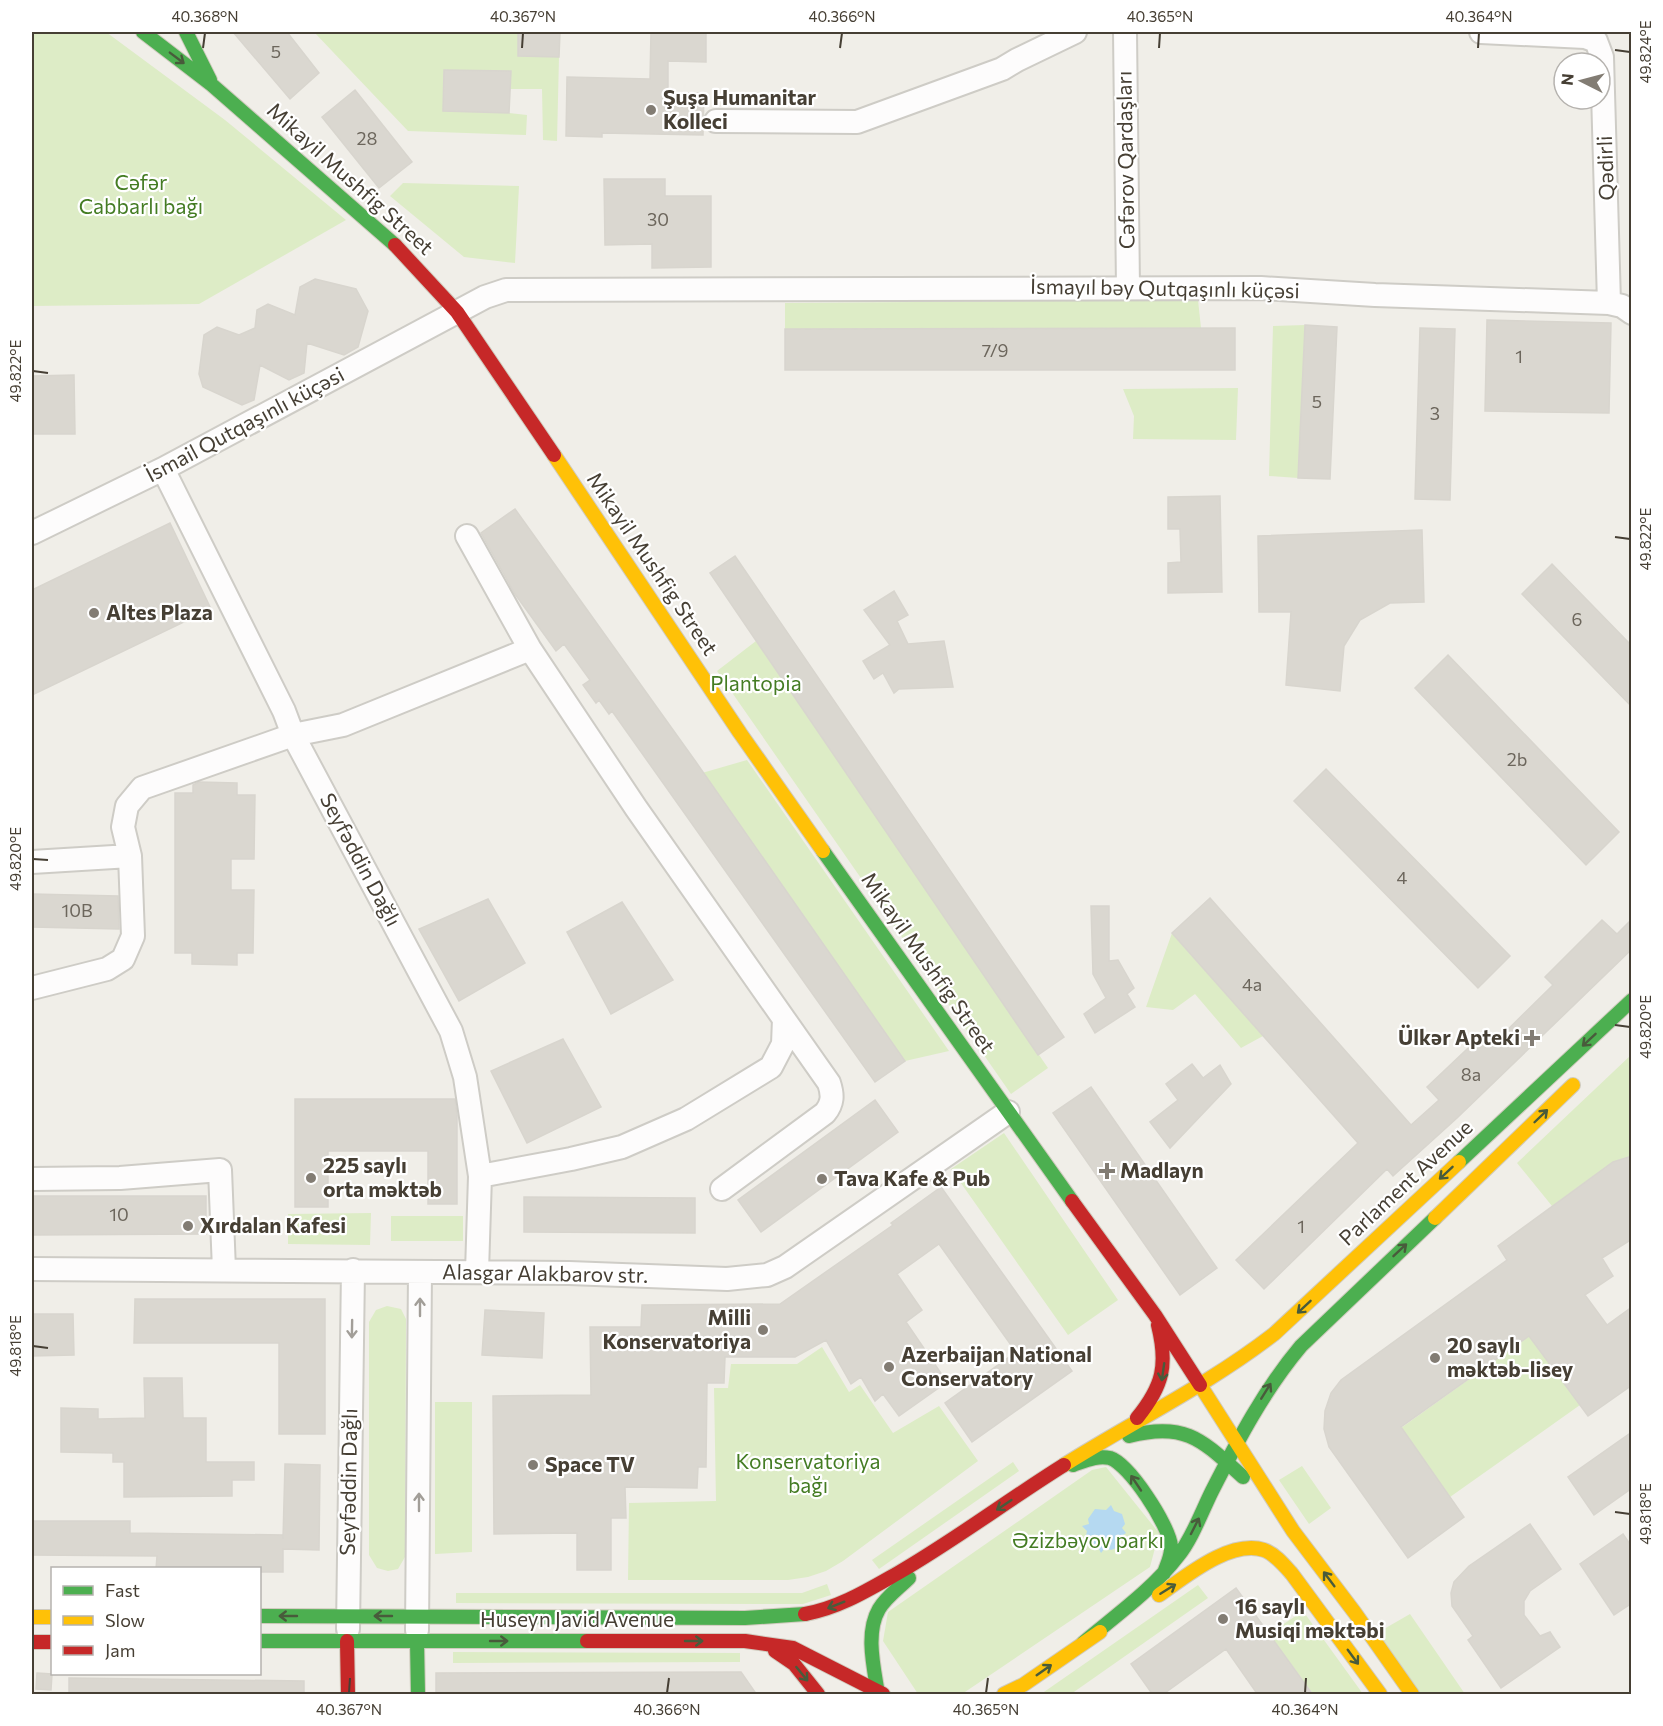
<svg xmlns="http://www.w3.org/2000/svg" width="1663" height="1726" font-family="Commissioner,sans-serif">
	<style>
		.green { fill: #ddecc6 }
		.water { fill: #b5d9f1 }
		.building { fill: #dad7d0; stroke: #d8d5ce; stroke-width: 1.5 }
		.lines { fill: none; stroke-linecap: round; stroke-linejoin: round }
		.street-casing { stroke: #ceccc6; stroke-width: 26 }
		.fast-casing { stroke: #d0cbbe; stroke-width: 16 }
		.slow-casing { stroke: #d0cbbe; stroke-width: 16 }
		.jam-casing { stroke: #d0cbbe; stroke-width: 16 }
		.street { stroke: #fdfcfc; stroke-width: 22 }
		.fast { stroke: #4caf50; stroke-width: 14 }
		.slow { stroke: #ffc107; stroke-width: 14 }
		.jam { stroke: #c62828; stroke-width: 14 }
		.oneway { stroke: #485b3b }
		.oneway2 { stroke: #a29e98 }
		.ticks { fill: none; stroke: #463f34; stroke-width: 2 }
		.poi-dot { fill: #827c73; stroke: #fff; stroke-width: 2 }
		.labels { text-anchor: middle; stroke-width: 4.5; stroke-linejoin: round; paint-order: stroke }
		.number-label { font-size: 18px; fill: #6c665c }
		.poi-label { font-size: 21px; font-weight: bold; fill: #463f34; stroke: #fff; text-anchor: start }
		.street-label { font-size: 21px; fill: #463f34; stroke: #fff }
		.park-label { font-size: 21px; fill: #447c23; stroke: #fff }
		.neatline { fill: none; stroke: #463f34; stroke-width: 2 }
		.ticks-label { font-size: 15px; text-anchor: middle; fill: #463f34 }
	</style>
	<rect width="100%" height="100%" fill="#f0eee8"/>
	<!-- green -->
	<path class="green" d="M32 32H106L225 120 346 220 199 304 32 306Z
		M314 32H518V56L559 57 557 141 543 140 542 89H510V71L444 70 443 111 509 113 527 115 526 135 408 131Z
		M403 183 519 186 515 263 464 257 390 196Z
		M1198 300 1201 328 785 329V303Z
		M1305 325 1298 478 1269 476 1273 326Z
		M1238 388 1236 440 1133 439 1134 416 1123 389Z
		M756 641 1048 1068 1011 1094 717 671Z
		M747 760 949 1051 905 1061 702 773Z
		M1172 933 1263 1036 1241 1048 1195 994 1173 1010 1146 1007Z
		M1631 1055V1156L1613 1162 1552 1206 1517 1163Z
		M1004 1133 1118 1300 1068 1335 951 1169Z
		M371 1213 370 1245 288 1244V1214Z
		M391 1216H463V1241H391Z
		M387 1306 401 1309 406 1319 405 1557 398 1569 388 1571 377 1568 369 1555V1322L376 1310Z
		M1529 1336 1580 1405 1450 1497 1401 1428Z
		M822 1347 849 1392 860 1385 893 1433 939 1406 978 1461 843 1561 826 1571 808 1577 788 1580H628L629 1503 716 1501 714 1388H728L731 1364H797Z
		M435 1402H472V1552L435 1554Z
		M1013 1462 1019 1471 879 1569 872 1560Z
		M1302 1466 1331 1508 1309 1524 1279 1480Z
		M1106 1467 1159 1533 1150 1567 962 1694H918L883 1641 888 1612 1092 1470Z
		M827 1584 831 1595 803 1604 456 1603V1593H802Z
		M1198 1585 1208 1598 1071 1694H1041Z
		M1303 1611 1363 1694H1313L1269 1634Z
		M1410 1614 1465 1694H1420L1377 1633Z
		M453 1652 740 1653V1662L453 1663Z"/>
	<!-- water -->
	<path class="water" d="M1111 1505 1114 1511 1122 1514 1125 1524 1122 1528 1126 1533 1120 1537 1119 1547 1111 1550 1105 1548 1101 1553 1098 1547 1091 1548 1085 1540 1087 1531 1082 1526 1089 1524 1088 1519 1095 1509 1106 1510Z"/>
	<!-- building -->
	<path class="building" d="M233 32H287L319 73 290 99Z
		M518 32H560L559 57 518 56Z
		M651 32H706V62L668 61V93H704L703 135 602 133V137L566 136 567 77 650 79Z
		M444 70 511 71 509 113 443 111Z
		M355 90 412 162 379 188 322 117Z
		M604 179H665V196H711V267L652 268V244L605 245Z
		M315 279 356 289 368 311 358 347 344 355 307 343 304 373 289 380 260 365 254 400 242 405 203 387 199 374 204 335 217 327 239 335 255 328 257 310 268 304 295 315 300 287Z
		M1487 320 1611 323 1609 413 1485 411Z
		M1305 325 1337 327 1330 479 1298 478Z
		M1235 328V370H785V329Z
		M1420 328 1455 329 1450 500 1415 499Z
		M74 375 75 434H32V376Z
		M1220 496 1222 592 1168 593V563L1181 562 1180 529H1168V497Z
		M515 509 696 762 905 1061 875 1082 612 711 609 714 599 700 596 703 583 685 590 680 564 644 556 651 515 594 481 533Z
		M170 523 211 609 32 695V590Z
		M1422 530 1424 602 1390 603 1360 620 1344 646 1340 691 1286 685 1291 612H1259L1258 536Z
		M735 556 1064 1037 1038 1055 710 573Z
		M1552 564 1632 646V707L1522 594Z
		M894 591 908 615 897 621 908 644 944 641 953 687 899 689 894 693 883 673 874 679 863 661 890 645 864 610Z
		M1448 655 1619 832 1586 865 1415 688Z
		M1326 769 1510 956 1478 988 1294 801Z
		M199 782 237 783V795H255L254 859H231V890H254L253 953H237V965L192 964V953H175V793H193V785Z
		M32 894 118 896 119 929 32 927Z
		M1210 898 1411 1125 1439 1100 1427 1087 1485 1032 1495 1042 1553 985 1545 977 1602 920 1617 934 1632 919V949L1457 1118 1393 1176 1387 1169 1264 1289 1236 1260 1358 1143 1172 933Z
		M488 899 525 963 459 1001 419 929Z
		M622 902 673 980 611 1014 567 932Z
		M1091 906H1109V961L1118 960 1134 988 1127 994 1135 1007 1095 1033 1084 1014 1106 998 1093 974Z
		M563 1039 601 1107 527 1143 491 1071Z
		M1192 1064 1203 1078 1220 1065 1231 1084 1170 1148 1150 1122 1178 1100 1166 1084Z
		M1091 1087 1217 1268 1180 1295 1053 1113Z
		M295 1099H455L457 1115V1204H428V1151H328V1207H295Z
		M875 1100 898 1132 761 1232 738 1200Z
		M1632 1156V1239L1602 1258 1613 1276 1585 1295 1607 1325 1632 1307V1385L1588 1416 1529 1336 1401 1427 1464 1517 1408 1558 1329 1447 1324 1429 1325 1411 1331 1393 1341 1380 1507 1260 1498 1246 1613 1162Z
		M941 1187 1072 1371 972 1442 945 1403 1016 1352 939 1244 897 1274 922 1310 906 1322 947 1382 899 1416 883 1394 875 1401 861 1377 851 1384 826 1340 795 1357H725L724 1383H707L706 1467H698L697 1488 625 1487 626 1518H611V1570H577V1533L494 1534 493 1396 591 1395 590 1327H641L642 1305 780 1304 893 1225 891 1223Z
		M32 1196H206V1234L32 1235Z
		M524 1197 695 1198V1233L524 1232Z
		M135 1299H325V1434H279V1343H134Z
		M485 1310 544 1313 542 1358 482 1355Z
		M32 1314H73L74 1355 32 1356Z
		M144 1378H182L183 1418H206V1462H254V1480H232V1496L124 1497V1462H113V1453L61 1452V1408L98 1409V1419L145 1418Z
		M1632 1432V1488L1594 1515 1568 1477Z
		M285 1464 320 1465 319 1550 283 1549V1572H260V1569H156L157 1556 32 1555V1521H130V1533L283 1535V1539Z
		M1530 1524 1561 1569 1530 1591 1524 1601V1615L1540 1636 1550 1632 1560 1647 1501 1688 1468 1640 1473 1636 1452 1606 1451 1593 1454 1582 1469 1566Z
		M1623 1534 1632 1547V1603L1614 1615 1580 1564Z
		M1236 1588 1313 1695H1258L1226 1649 1162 1695H1153L1131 1664Z
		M741 1672 757 1695H436V1673Z
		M37 1673 52 1674 51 1690 36 1689Z
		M69 1678 304 1681V1695H69Z"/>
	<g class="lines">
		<!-- street casing -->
		<g class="street-casing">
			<path id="street" d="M1125 32 1128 288
				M1481 32 1585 37 1596 41 1602 57 1609 303
				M716 121 857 122 1002 69 1017 60 1075 32
				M163 469 284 711 293 735 451 1031 465 1077 480 1176 477 1272
				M32 533 163 469 485 297 506 290 1261 288 1375 295 1609 303 1622 306 1632 313
				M467 536 530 649 636 808 784 1019 783 1044 771 1067 686 1119 622 1147 571 1159 480 1176
				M32 862 130 856
				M32 988 107 969 123 959 133 936 130 856 123 827 127 806 142 788 293 735 343 725 530 649
				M32 1179 120 1178 220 1170 224 1270
				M722 1189 825 1113C833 1103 833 1095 829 1083L784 1019
				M32 1269 569 1273 727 1279 767 1275 785 1267 1008 1112
				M348 1629 353 1270
				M417 1630 420 1272"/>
		</g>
		<!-- fast casing -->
		<g class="fast-casing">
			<path id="fast" d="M143 32 212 85 395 245
				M186 32 210 80
				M823 851 1072 1201
				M1459 1162 1632 1000
				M1129 1436C1186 1421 1203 1441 1243 1477
				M1073 1465C1085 1461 1097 1455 1110 1458 1129 1464 1169 1525 1171 1546 1172 1555 1167 1564 1164 1573
				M260 1616 745 1618 805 1614
				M260 1641H587
				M417 1641 418 1694
				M1083 1643C1115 1616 1152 1590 1178 1556 1192 1539 1202 1511 1212 1491 1238 1440 1264 1390 1301 1346L1435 1218
				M878 1694C874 1668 865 1633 879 1609 886 1597 899 1588 909 1578"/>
		</g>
		<!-- slow casing -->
		<g class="slow-casing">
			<path id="slow" d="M554 455 740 733 823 851
				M1435 1218 1573 1085
				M1200 1385 1293 1531 1355 1613 1412 1694
				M1064 1465C1134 1421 1208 1385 1274 1334L1459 1162
				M1159 1595C1185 1577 1230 1539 1264 1550 1275 1554 1284 1565 1292 1574L1380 1694
				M32 1617H52
				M1004 1694 1023 1685 1100 1632"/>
		</g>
		<!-- jam casing -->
		<g class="jam-casing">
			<path id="jam" d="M395 245 457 312 554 455
				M1072 1201 1155 1315 1200 1385
				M1137 1418C1163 1386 1168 1365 1158 1325
				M805 1614C839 1608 868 1590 898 1573 955 1540 1008 1500 1064 1465
				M347 1641 348 1694
				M587 1641H745L793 1648 883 1694
				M32 1642H52
				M775 1651 794 1664 818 1694"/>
		</g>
		<!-- street -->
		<use href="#street" class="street"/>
		<!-- fast -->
		<use href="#fast" class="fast"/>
		<!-- slow -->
		<use href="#slow" class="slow"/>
		<!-- jam -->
		<use href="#jam" class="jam"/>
	</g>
	<!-- one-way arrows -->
	<defs><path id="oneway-shaft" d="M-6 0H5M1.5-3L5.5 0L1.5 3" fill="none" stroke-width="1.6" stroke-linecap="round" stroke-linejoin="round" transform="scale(1.5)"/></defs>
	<g class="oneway">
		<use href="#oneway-shaft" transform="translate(177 58) rotate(37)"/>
		<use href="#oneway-shaft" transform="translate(1589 1040) rotate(137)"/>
		<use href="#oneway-shaft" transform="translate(1541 1116) rotate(-44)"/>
		<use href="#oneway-shaft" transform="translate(1446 1173) rotate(137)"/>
		<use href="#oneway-shaft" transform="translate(1400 1250) rotate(-43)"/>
		<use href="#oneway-shaft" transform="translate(1304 1307) rotate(137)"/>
		<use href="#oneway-shaft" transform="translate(1163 1372) rotate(98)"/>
		<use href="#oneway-shaft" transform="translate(1266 1391) rotate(-58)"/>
		<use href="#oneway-shaft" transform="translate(1136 1483) rotate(-124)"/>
		<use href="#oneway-shaft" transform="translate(1004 1505) rotate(146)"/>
		<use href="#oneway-shaft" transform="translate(1195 1526) rotate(-63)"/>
		<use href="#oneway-shaft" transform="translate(1329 1579) rotate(-127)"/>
		<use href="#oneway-shaft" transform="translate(1168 1589) rotate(-32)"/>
		<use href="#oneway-shaft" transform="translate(836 1605) rotate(158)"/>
		<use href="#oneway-shaft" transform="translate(288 1616) rotate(180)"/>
		<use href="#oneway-shaft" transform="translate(383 1616) rotate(-180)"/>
		<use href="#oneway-shaft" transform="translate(499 1641)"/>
		<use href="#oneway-shaft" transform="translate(694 1641)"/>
		<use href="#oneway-shaft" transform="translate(1353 1657) rotate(54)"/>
		<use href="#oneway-shaft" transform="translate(1044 1670) rotate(-35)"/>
		<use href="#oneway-shaft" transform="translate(802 1674) rotate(51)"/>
	</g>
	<g class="oneway2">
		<use href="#oneway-shaft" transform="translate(420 1307) rotate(-90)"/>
		<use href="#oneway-shaft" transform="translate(352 1329) rotate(91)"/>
		<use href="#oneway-shaft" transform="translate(419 1502) rotate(-90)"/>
	</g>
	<!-- ticks -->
	<path class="ticks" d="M203 48 205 33M522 48 523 33M840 48 842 33M1159 48 1160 33M1478 48 1479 33M1615 50 1630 52M33 371 48 373M1615 537 1630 539M33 859 48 860M1615 1025 1630 1027M33 1346 48 1348M1615 1512 1630 1514M349 1693 350 1678M667 1693 669 1678M986 1693 988 1678M1305 1693 1306 1678"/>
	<!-- markers -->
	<g class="poi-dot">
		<circle cx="651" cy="110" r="6"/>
		<circle cx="94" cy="613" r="6"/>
		<path d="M1529 1029h6v6h6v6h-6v6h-6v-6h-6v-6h6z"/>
		<path d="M1104 1162h6v6h6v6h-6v6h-6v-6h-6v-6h6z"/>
		<circle cx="311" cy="1178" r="6"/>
		<circle cx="822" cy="1179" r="6"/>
		<circle cx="188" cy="1226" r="6"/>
		<circle cx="763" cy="1330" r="6"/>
		<circle cx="1435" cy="1358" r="6"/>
		<circle cx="889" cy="1367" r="6"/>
		<circle cx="533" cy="1465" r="6"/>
		<circle cx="1223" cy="1619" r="6"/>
	</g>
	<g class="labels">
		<!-- number labels -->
		<g class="number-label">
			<text x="276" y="58">5</text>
			<text x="367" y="145">28</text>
			<text x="658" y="226">30</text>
			<text x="995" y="357">7/9</text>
			<text x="1519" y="363">1</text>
			<text x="1317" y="408">5</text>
			<text x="1435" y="420">3</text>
			<text x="1577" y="626">6</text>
			<text x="1517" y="766">2b</text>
			<text x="1402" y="884">4</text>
			<text x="77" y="917">10B</text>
			<text x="1252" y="991">4a</text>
			<text x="1471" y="1081">8a</text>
			<text x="119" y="1221">10</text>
			<text x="1301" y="1233">1</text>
		</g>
		<!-- poi labels -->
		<g class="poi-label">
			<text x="663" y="105">Şuşa Humanitar<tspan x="663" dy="24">Kolleci</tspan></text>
			<text x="106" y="620">Altes Plaza</text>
			<text x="1520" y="1045" text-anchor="end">Ülkər Apteki</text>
			<text x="323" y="1173">225 saylı<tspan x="323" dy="24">orta məktəb</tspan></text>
			<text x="1120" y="1178">Madlayn</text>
			<text x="834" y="1186">Tava Kafe &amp; Pub</text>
			<text x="200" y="1233">Xırdalan Kafesi</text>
			<text x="751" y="1325" text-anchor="end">Milli<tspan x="751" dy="24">Konservatoriya</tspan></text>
			<text x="1447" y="1353">20 saylı<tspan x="1447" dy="24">məktəb-lisey</tspan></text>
			<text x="901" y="1362">Azerbaijan National<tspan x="901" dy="24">Conservatory</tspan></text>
			<text x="545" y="1472">Space TV</text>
			<text x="1235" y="1614">16 saylı<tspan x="1235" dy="24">Musiqi məktəbi</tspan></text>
		</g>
		<!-- street labels -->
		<g class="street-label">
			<text transform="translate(1126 160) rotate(-91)" y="7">Cəfərov Qardaşları</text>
			<text transform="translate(1606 168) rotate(-92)" y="7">Qədirli</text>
			<text transform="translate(350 179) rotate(42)" y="7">Mikayil Mushfig Street</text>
			<text transform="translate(1165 289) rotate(1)" y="7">İsmayıl bəy Qutqaşınlı küçəsi</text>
			<text transform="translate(245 425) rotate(-28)" y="7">İsmail Qutqaşınlı küçəsi</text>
			<text transform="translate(652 564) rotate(56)" y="7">Mikayil Mushfig Street</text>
			<text transform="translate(360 860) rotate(62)" y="7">Seyfəddin Dağlı</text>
			<text transform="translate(928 963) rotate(55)" y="7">Mikayil Mushfig Street</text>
			<text transform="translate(1406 1183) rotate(-43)" y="7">Parlament Avenue</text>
			<text transform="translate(545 1274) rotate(1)" y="7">Alasgar Alakbarov str.</text>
			<text transform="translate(349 1482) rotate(-89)" y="7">Seyfəddin Dağlı</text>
			<text x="577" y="1627">Huseyn Javid Avenue</text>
		</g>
		<!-- park labels -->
		<g class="park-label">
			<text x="141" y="190">Cəfər<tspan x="141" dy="24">Cabbarlı bağı</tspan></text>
			<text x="756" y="691">Plantopia</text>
			<text x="808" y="1469">Konservatoriya<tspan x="808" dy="24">bağı</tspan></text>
			<text x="1088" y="1548">Əzizbəyov parkı</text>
		</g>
	</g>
	<!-- border -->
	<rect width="1663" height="1726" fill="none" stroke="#ffffff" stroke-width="66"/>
	<!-- legend -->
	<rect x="51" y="1567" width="210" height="108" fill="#ffffff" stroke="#b5b2ae" stroke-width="1.5"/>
	<rect x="63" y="1586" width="30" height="9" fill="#4caf50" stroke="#b5b2ae" stroke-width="1.5"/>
	<text x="105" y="1597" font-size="18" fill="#463f34">Fast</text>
	<rect x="63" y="1616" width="30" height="9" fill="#ffc107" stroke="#b5b2ae" stroke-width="1.5"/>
	<text x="105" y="1627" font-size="18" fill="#463f34">Slow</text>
	<rect x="63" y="1646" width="30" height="9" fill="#c62828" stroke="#b5b2ae" stroke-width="1.5"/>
	<text x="105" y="1657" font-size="18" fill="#463f34">Jam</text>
	<!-- north arrow -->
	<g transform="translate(1582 81) rotate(276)"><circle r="28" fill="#ffffff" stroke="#b5b2ae" stroke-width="1.5"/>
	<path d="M0-4.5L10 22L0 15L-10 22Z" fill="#827c73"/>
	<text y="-9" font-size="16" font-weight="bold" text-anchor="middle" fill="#463f34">N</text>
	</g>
	<rect x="33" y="33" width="1597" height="1660" class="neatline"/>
	<g class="ticks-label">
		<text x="205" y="22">40.368°N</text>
		<text x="523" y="22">40.367°N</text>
		<text x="842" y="22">40.366°N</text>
		<text x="1160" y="22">40.365°N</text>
		<text x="1479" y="22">40.364°N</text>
		<text transform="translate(1646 52) rotate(-90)" y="5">49.824°E</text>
		<text transform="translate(16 371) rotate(-90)" y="5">49.822°E</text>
		<text transform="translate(1646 539) rotate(-90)" y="5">49.822°E</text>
		<text transform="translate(16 859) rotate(-90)" y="5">49.820°E</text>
		<text transform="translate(1646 1027) rotate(-90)" y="5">49.820°E</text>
		<text transform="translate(16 1346) rotate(-90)" y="5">49.818°E</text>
		<text transform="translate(1646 1514) rotate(-90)" y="5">49.818°E</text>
		<text x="349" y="1715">40.367°N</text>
		<text x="667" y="1715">40.366°N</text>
		<text x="986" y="1715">40.365°N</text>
		<text x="1305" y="1715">40.364°N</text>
	</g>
</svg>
